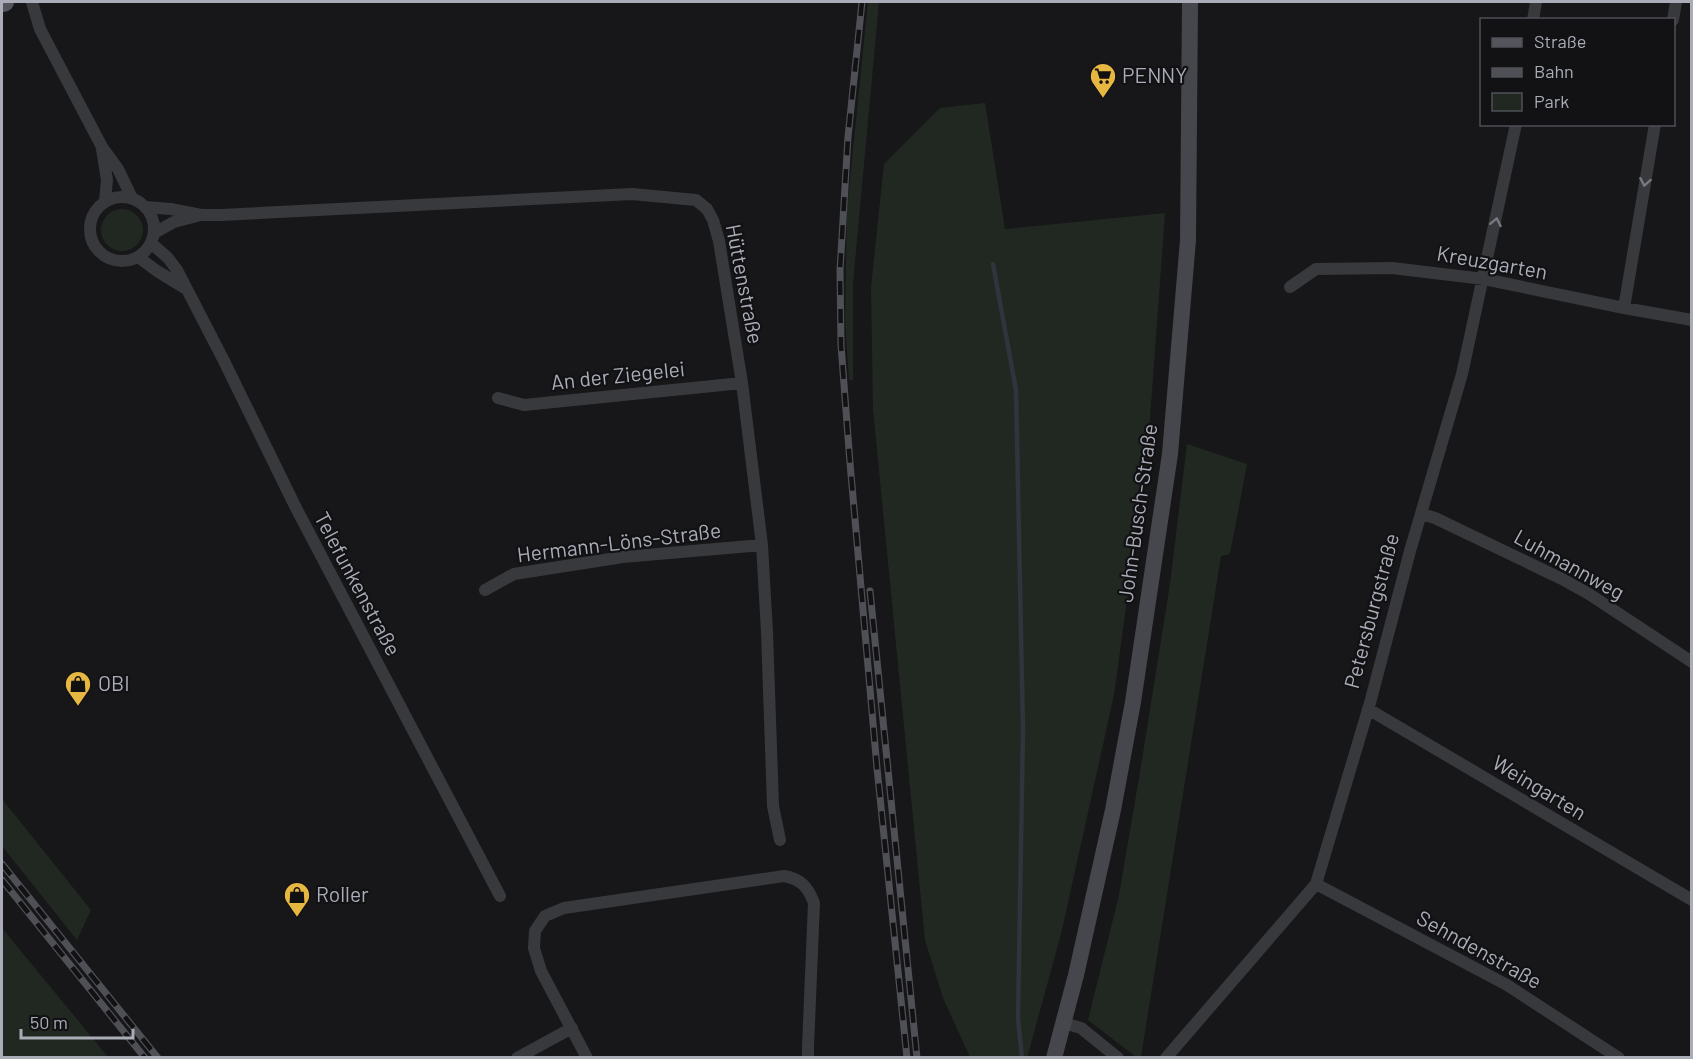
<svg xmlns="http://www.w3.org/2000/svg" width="1693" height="1059" font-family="Barlow,sans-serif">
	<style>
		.green { fill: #212822 }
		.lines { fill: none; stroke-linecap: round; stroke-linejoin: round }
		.stream { stroke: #2e353c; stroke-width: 4.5 }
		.minor { stroke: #38393d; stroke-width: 12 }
		.secondary { stroke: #46474d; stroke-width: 16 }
		.primary { stroke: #54555c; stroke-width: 20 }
		.rail-casing { stroke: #4f5056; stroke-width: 7 }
		.rail { stroke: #121214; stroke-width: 4.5; stroke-dasharray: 14; stroke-linecap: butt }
		.oneway { stroke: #777981 }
		.labels { text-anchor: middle; stroke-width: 4.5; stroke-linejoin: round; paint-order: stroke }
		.poi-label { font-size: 21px; fill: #aaadb8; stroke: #121214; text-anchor: start }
		.street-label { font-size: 21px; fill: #aaadb8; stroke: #121214 }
	</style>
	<rect width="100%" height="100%" fill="#171719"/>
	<!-- green -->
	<path class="green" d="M868 2H879L853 283V380H849L845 319 847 209Z
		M985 103 1005 229 1165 213 1148 446 1114 695 1061 934 1027 1058 970 1057 943 998 925 940 873 409 871 287 884 164 940 108Z
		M101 230a21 21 0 1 1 42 0a21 21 0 1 1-42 0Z
		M1187 444 1247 464 1230 554 1221 556 1141 1057H1136L1088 1020 1119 895 1141 766 1170 584Z
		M2 799 91 910 77 940 2 846Z
		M2 928 108 1057H2Z"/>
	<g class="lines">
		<!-- stream -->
		<path class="stream" d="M993 264 1016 390 1023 729 1018 1019 1022 1058"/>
		<!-- minor -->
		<path class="minor" d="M32 2 40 29 102 147 118 169 132 198
			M1533 20 1536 2
			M1673 20 1676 2
			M102 149 107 180 105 201
			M90 229a32 32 0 1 1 64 0a32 32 0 1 1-64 0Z
			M145 207 171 209 201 215H221L632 194 696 200 707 209 713 220 719 241 742 383 762 545 767 632 773 806 780 840
			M154 233 174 222 197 216
			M151 243 168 258 177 270 224 361 296 508 500 896
			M138 257 157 271 185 288
			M1290 287 1316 269 1392 268 1484 279 1624 308 1692 320
			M1624 308 1655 124
			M498 398 524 405 742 383
			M1422 514 1435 518 1562 579 1589 594 1692 662
			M485 590 514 574 623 557 762 545
			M1368 709 1692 900
			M1316 884 1507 985 1619 1058
			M1064 1023 1081 1028 1118 1058
			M517 1058 572 1028
			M587 1058 541 971 534 948 535 931 545 916 564 908 784 876C801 879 808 887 814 903L808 1047V1058
			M1166 1058 1316 884 1370 703 1410 551 1462 374 1516 124"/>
		<!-- secondary -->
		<path class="secondary" d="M1054 1058 1076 975 1113 810 1133 702 1170 454 1188 240 1190 2"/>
		<!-- primary -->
		<path class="primary" d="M2 2H4"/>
		<!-- rail casing -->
		<g class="rail-casing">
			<path id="rail" d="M862 2 848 137 840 270 841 345 850 463 877 768 907 1058
				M870 591 917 1058
				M2 864 158 1058
				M2 880 145 1058"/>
		</g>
		<!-- rail -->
		<use href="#rail" class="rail"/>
	</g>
	<!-- one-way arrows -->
	<defs><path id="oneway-chevron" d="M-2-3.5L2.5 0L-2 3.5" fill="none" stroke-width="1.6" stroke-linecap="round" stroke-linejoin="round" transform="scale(1.5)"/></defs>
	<g class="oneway">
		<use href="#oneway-chevron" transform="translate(1645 182) rotate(100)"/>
		<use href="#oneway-chevron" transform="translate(1496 222) rotate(-78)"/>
	</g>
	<!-- icons -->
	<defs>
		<g id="supermarket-pin" transform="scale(1.35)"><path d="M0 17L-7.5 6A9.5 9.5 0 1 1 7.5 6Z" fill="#e6b741" stroke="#121214"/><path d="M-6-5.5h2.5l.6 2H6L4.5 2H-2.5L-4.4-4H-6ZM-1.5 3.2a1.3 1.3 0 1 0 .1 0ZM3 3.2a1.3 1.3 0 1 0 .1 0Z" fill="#111"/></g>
		<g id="shop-pin" transform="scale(1.35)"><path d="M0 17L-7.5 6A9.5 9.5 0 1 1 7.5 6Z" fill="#e6b741" stroke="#121214"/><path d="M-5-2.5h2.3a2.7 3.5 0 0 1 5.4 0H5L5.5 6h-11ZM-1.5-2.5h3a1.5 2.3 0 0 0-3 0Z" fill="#111"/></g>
	</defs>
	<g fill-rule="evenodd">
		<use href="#supermarket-pin" x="1103" y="76"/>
		<use href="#shop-pin" x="78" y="684"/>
		<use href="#shop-pin" x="297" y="895"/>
	</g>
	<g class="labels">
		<!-- poi labels -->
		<g class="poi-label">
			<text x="1122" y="83">PENNY</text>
			<text x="98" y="691">OBI</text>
			<text x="316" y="902">Roller</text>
		</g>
		<!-- street labels -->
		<g class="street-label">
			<text transform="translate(1492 263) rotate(10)" y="7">Kreuzgarten</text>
			<text transform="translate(744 284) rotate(79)" y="7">Hüttenstraße</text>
			<text transform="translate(618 376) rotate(-6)" y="7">An der Ziegelei</text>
			<text transform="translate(1138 513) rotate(-82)" y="7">John-Busch-Straße</text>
			<text transform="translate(619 543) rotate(-7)" y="7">Hermann-Löns-Straße</text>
			<text transform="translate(1569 565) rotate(29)" y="7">Luhmannweg</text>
			<text transform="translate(357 584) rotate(62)" y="7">Telefunkenstraße</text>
			<text transform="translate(1372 611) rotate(-75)" y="7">Petersburgstraße</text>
			<text transform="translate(1539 788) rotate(31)" y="7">Weingarten</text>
			<text transform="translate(1479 950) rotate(29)" y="7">Sehndenstraße</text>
		</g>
	</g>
	<!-- border -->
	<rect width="1693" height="1059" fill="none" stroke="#aaadb8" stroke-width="6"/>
	<!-- legend -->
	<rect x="1480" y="18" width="195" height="108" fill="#121214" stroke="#4f5056" stroke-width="1.5"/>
	<rect x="1492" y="38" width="30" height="9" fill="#54555c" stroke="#4f5056" stroke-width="1.5"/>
	<text x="1534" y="48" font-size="18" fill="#aaadb8">Straße</text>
	<rect x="1492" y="68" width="30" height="9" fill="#4f5056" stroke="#4f5056" stroke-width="1.5"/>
	<text x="1534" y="78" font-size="18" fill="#aaadb8">Bahn</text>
	<rect x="1492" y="93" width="30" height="18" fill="#212822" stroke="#4f5056" stroke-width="1.5"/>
	<text x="1534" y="108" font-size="18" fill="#aaadb8">Park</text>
	<!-- scale -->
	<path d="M21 1029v9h112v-9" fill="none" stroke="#aaadb8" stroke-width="3"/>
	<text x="30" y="1029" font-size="18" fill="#aaadb8" stroke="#121214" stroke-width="4.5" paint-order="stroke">50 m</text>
</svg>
